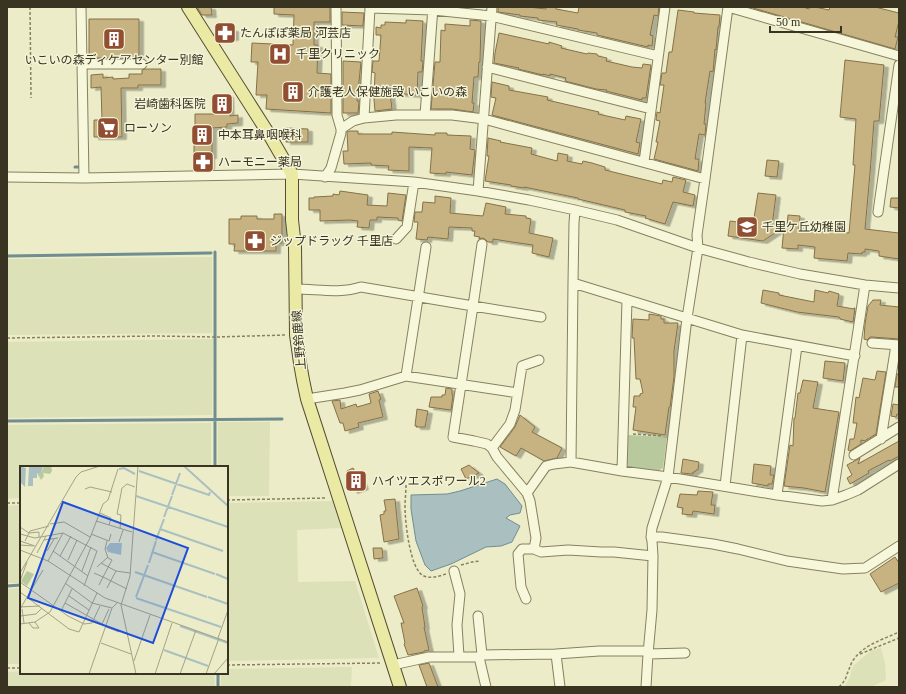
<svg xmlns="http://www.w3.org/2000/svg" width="906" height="694" font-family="'Times New Roman','Noto Sans JP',serif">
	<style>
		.farmland { fill: #dce1b7 }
		.green { fill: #b8ca9d }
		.water { fill: #aac0c0; stroke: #708d8f }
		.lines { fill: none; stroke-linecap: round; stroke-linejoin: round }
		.stream { stroke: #708d8f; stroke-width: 3 }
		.building { fill: #c7b382; stroke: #857146; filter: url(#shadow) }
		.minor-casing { stroke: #87805f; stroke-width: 11 }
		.major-casing { stroke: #554d33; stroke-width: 14 }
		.path { stroke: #87805f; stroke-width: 1.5; stroke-dasharray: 3 2; stroke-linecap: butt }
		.minor { stroke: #f7f7dc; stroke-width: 9 }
		.major { stroke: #ebeaa5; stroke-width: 12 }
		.labels { text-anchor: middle; stroke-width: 3; stroke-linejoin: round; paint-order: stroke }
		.poi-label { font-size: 12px; fill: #393321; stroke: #f4f4d8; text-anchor: start }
		.street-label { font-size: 12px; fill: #393321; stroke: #f4f4d8 }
		.inset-river { fill: none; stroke: #aac0c0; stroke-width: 2 }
		.inset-road { fill: none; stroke: #a4a286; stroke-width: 1 }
		.view { fill: #1d4ed8; fill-opacity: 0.15; stroke: #1d4ed8; stroke-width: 2 }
		.inset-edge { fill: none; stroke: #393321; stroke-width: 2 }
	</style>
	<defs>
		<filter id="shadow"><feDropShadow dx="4.5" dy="2.5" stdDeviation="0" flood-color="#0004"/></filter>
	</defs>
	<rect width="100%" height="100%" fill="#ececc9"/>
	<!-- farmland -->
	<path class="farmland" d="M212 257V333L7 335V259Z
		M213 339 212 415 7 418V342Z
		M218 422H270L269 496H227V467H218Z
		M211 423V467H21V498L7 499V425Z
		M334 501 341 528 297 530 298 582 355 581 379 658 227 661V503Z
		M21 505V583H7V506Z
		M21 588V664H7V589Z
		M881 648 885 663 886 680 871 687H844L850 677 851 671 854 665 872 650Z
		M352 667 351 687H221V673H227V669Z
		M21 671V673H214L215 687H7V672Z"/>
	<!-- green -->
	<path class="green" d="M628 435 667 437 663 468 658 471 629 467 626 462Z"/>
	<!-- water -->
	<path class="water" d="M497 479 505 484 522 506 520 513 510 515 506 518 520 526 512 542 501 546 486 547 451 564 431 571 425 565 416 541 411 509V495L447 494 460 491Z"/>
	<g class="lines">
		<!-- stream -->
		<path class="stream" d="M75 167H81
			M7 256 211 253
			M7 421 282 419
			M215 467V252
			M7 586 21 585
			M218 673V687"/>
	</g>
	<!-- building -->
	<path class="building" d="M197 7H211L212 15H202Z
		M274 7H330V22H314V45H318L317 73 331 74V113L266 109 267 95H256L258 62H251L252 43 293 45 294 15 274 14Z
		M498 7H528L546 9V7H556V9L578 13 579 7H659L658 16 654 15 650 35 653 36 652 46 648 45V47L597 35V33L578 30V29L556 25 557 22 538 20V18L520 16V15L498 12Z
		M753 7H803L809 9 810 7H815L829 10 830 7H875L899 13V21L895 37H898L895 49 753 8Z
		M678 10 694 12V13L720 15 719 27H718L716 50 715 49 713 72 710 71 705 103H706L704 124H706L705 135 699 134 695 159H699L698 171 654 159 658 142H656L660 121 656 120 657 112 660 113 664 85H660L662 73H666L669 52H672Z
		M342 12 364 13 363 26 342 25Z
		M89 19H139V58H89Z
		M406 20 423 21 421 61H423L422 72H418L417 95 390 93 392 109 375 111 374 100 375 73 372 72 373 61H379L381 35H376V27L381 28V25H385V22L406 23Z
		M470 20 481 21 480 62H479L478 77H474L472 103H474L473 112 452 109H431L435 62H440L441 30 445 31V24L470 26Z
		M217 29H234V38L216 37Z
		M499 33 549 44V42L562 46 561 48 587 54 588 53 597 54 598 56 607 58 606 61 632 67 642 68 643 64 651 65 646 98H642V100L606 91 607 90 596 89 565 81 566 78 550 74V76L543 74V75L518 69 519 68 494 63 495 53Z
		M845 60 884 65 879 121H874L870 173 865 229 899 233V259L879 256V251L865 249V252H862V254L848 253 847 261 814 258 815 247 798 245V249L782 248 784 227H787L788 215 800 216 799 229 849 233 855 165H853L856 119 840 117Z
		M343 61 361 62 357 101H359L358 113H343Z
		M145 69H161V85H138V88H121L122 137H94V120H102L101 87 91 88V75L103 74V78L113 77V79L129 78V74H142V70Z
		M492 82 509 86V90L548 97 547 100 599 112 598 114 625 120 626 116 641 119 636 142 640 143 638 154 492 115 496 98 491 97Z
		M229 95 230 116 238 115V123L227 124V127L212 128V156H210V167H196V156H194V139H192V131H195V114H216L215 96Z
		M286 128 308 129V142H286Z
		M349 131H358V134H392V132L435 135V133H447V135L471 136 470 149 475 150 472 175 446 172V174L430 173 432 148 409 147V171L388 170 389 166 371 165V163L344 164 343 151H348L347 132Z
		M488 138 501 141 500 142 532 148 531 154 557 161 558 153 568 155 567 161 582 164 583 161 592 163 605 167V170L662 184 663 180 672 182 673 177 686 180 683 192 695 195 693 206 673 202 665 224 645 218 646 216 625 212V210L578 199V198L524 187V188L511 186V185L485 181 489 156H487Z
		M767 160 779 161 777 177 765 176Z
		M340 191 368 195 367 205 387 206 388 193 406 195 402 221 398 220V218L377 217V220H370L369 228 357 227 358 221 350 220 320 221V210H309V198H314V197L333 196V194L339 195Z
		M758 193 776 195 772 226 784 227 763 241 728 236 730 221 753 224Z
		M435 196 451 198 450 213 483 216 486 203 506 207 505 214 526 216V218L531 219 529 233 553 238 549 257 532 253 533 245 512 242 493 239V242H488L486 240 483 238 479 239 480 237 474 236 475 231H472V228L449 227 448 239 428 237 427 240 416 239 418 222H414L415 212H422L423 202 435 203Z
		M891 198H899V208L890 207Z
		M274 214H282V243H276V251H234L235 244H229V219H241V216H257V219H274Z
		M763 290 779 293V295L814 302 815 290 828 293 829 291 839 294 837 306 854 309V308H855L853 322 840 319V318L839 317 797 312 761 303Z
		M873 300H881L880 305 899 307V339L872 337H870L867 340 864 339 865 324 868 306Z
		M649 314 661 316V319H664V323H678L674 351V377L670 407H669L665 435 633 430 636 407H633L634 396H640V394L643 393 640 379H636L634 338H632L633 319 649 320Z
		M825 361 845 363 843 381 823 378Z
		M877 371 886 372 876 434 868 439H867L865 441 861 440V444L850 451 848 450 850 439H854L857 423H853L856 397 859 398 863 378 875 380Z
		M897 374H899V387H895Z
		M803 380 818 382 813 408 839 412 829 470 825 492 804 488 784 486 790 445 793 446 794 418H795L798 393H800Z
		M446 388 452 389V395H453L451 410 429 407 431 397H442V395H445Z
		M378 391 381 399 379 400 383 417 358 423 359 427 345 431 343 423H340L332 401 340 400 341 409 356 404 357 407 371 403 369 394Z
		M893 404 899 405V415L897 414 896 417 891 416Z
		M417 409 428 411 425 427H416L417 426H415Z
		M520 415 535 427 532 432 562 448 557 458 544 461 521 448 516 456 500 447 515 427Z
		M899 441V456L890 461 889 460 868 471 869 473 850 484 847 478 852 475 847 465 860 458 858 464Z
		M683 459 699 462 698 470H696L695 472H693V474L681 473Z
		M754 464 771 466 770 475H774L772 484H768V486L752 483Z
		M469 465 479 473 466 479 461 469Z
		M353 468 357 475 359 474 364 487 353 491 347 471Z
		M698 491 713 492 711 505H715L714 514 693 511 692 515 682 514 683 508 677 507 680 494 697 495Z
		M395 499 399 539 384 542 380 515 384 514V511H386L384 500Z
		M373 548H382L383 558 374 559Z
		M895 557 899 563V583L881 592 870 574Z
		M417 588 423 606 422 607 425 627H424L429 650 424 651V652L408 655 404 644 405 643 401 623H404L394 596Z
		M429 663 438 687H427L419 665Z"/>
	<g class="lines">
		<!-- minor casing -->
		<g class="minor-casing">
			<path id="minor" d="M81 7 84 178
				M728 7 899 56
				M82 64H142
				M487 67 651 109
				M425 115 433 7
				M364 118 370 8 433 10 491 16 658 56
				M341 129 353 121 364 118 396 115H452L484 119 705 179
				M644 162 665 7
				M7 177 84 178 292 174 414 182 478 191 529 200 575 210 617 220 698 248 749 262 800 274 865 285 899 288
				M325 177 331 168 341 133V129L337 115V109L336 7
				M478 191 492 7
				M575 210 574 223 573 283 571 462 622 471 668 477 777 495 822 501 832 500 846 495 858 490 899 464
				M878 212 899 65
				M396 239 407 227 414 182
				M482 244 473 306 541 317
				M573 283 742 335 855 356
				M295 289C318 289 339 294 361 287L473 306 453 437 474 441 487 444 492 448 497 457 527 493 530 501 536 538 534 549
				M872 343 899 345
				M406 376 426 247
				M307 399 345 393 360 390 406 376 518 393
				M881 439 896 345
				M492 448 510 424 515 410 522 366 539 360
				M854 455 899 427
				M622 471 627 300
				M725 486 742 335
				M527 493 546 466 554 464 571 462
				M777 495 797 346
				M832 500 865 285
				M651 537H662L713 544 738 549 787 561 843 569 865 568 899 546
				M454 571 460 594 457 625 459 656
				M526 599 521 587 518 554 522 549H534L541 552 568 550 601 552H614L653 556
				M478 616 482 655
				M556 654 560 687
				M648 654 685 653
				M479 657 486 687
				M393 665 429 657H479L482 655 556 654 599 651H648
				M646 687 648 654 652 610 653 556 652 541 651 537 652 528 668 477 687 318 698 248 697 235 705 179 728 7"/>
		</g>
		<!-- major casing -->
		<g class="major-casing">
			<path id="major" d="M188 7 270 136 292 174V220L295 247 296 335 300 363 303 380 307 399 400 687"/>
		</g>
		<!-- path -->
		<path class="path" d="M30 7 31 98
			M7 338 156 336 217 337 285 335
			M633 434 663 436
			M406 485C406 492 405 500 405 507 405 521 410 571 424 576 431 579 439 576 446 574
			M227 500 327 498
			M7 503H21
			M461 565 472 562 480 561
			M860 654 899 638
			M227 665 382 663
			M7 668H21
			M839 687C843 683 846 679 847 674 849 670 850 666 852 662 862 645 882 640 899 632"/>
		<!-- minor -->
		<use href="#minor" class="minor"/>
		<!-- major -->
		<use href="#major" class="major"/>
	</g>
	<!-- icons -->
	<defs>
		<g id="pharmacy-square" transform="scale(1.15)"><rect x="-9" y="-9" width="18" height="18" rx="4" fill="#924e33" stroke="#f4f4d8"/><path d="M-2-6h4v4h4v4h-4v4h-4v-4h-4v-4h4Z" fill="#fff"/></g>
		<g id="building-square" transform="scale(1.15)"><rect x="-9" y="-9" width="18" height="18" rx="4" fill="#924e33" stroke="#f4f4d8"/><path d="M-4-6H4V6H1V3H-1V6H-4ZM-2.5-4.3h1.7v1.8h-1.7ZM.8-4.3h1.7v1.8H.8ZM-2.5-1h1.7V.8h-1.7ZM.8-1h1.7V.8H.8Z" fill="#fff"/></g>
		<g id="hospital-square" transform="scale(1.15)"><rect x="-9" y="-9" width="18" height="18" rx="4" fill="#924e33" stroke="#f4f4d8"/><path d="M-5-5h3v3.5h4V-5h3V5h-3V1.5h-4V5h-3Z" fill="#fff"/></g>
		<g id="supermarket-square" transform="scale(1.15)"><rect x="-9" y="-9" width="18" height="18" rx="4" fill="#924e33" stroke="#f4f4d8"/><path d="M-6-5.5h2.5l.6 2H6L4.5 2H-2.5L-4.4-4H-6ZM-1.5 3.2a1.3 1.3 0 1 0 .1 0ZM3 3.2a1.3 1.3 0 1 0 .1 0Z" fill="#fff"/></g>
		<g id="school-square" transform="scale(1.15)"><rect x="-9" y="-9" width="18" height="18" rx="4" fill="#924e33" stroke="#f4f4d8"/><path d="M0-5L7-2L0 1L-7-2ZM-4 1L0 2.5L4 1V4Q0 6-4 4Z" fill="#fff"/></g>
	</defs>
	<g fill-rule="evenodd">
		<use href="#pharmacy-square" x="225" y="33"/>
		<use href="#building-square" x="114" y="39"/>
		<use href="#hospital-square" x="280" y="54"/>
		<use href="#building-square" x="293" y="92"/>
		<use href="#building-square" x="222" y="104"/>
		<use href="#supermarket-square" x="108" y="128"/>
		<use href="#building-square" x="202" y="135"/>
		<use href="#pharmacy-square" x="203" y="162"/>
		<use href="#school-square" x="747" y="227"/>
		<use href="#pharmacy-square" x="255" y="241"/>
		<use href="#building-square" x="356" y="481"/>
	</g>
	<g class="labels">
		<!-- poi labels -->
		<g class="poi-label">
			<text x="240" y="37">たんぽぽ薬局 河芸店</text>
			<text x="296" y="58">千里クリニック</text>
			<text x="114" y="64" text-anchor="middle">いこいの森ディケアセンター別館</text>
			<text x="308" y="96">介護老人保健施設 いこいの森</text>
			<text x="206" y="108" text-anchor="end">岩崎歯科医院</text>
			<text x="124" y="132">ローソン</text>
			<text x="218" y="139">中本耳鼻咽喉科</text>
			<text x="218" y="166">ハーモニー薬局</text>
			<text x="762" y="231">千里ケ丘幼稚園</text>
			<text x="270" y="245">ジップドラッグ 千里店</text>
			<text x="372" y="485">ハイツエスポワール2</text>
		</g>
		<!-- street labels -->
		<g class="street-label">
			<text transform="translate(299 340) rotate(-95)" y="4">上野鈴鹿線</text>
		</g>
	</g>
	<!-- overview -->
	<g transform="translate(20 466)">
		<rect width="208" height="208" fill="#ececc9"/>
		<path d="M24 0H31L32 5 30 8 23 7 24 10 21 14 17 7H21ZM7 105 14 108 7 120 1 115Z" fill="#b8ca9d"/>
		<path d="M0 0 6 2 5 21 0 16ZM9 0H23L21 7H17V12H13V20H8ZM90 77H102L101 89 88 86 86 82Z" fill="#aac0c0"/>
		<path class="inset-river" d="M164 0 208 40M99 3 104 2 115 8M119 5 189 29 190 26M152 29 160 7M116 30 208 61M144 51 152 30M140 63 203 85M136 74 144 53M132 86 195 108M129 97 136 75M115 106 187 131M196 108 208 113M116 131 128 99M188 131 208 138M116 132 201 161M160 160 208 177M144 184 188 200"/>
		<path class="inset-road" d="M65 23 70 21 92 26M80 47 91 52 89 59M76 55 112 66M30 58 44 56 70 71M0 61 9 67 19 66V71M100 63 101 49 97 48 102 22 107 18 115 21M0 68 15 72 43 67 77 85 64 120M71 68 89 75 91 68M24 74 38 72M0 75 15 80M5 75 10 65 29 60M87 75 85 83 88 92 92 94 83 111 107 123M99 76 103 64M0 79 13 80M0 84 28 95 85 132 208 176M27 85 34 73M33 85 68 110M17 87 26 70M40 90 51 70M48 94 57 74M28 95 43 67M81 97 96 105 110 107M77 101 88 91M62 105 71 81M0 107 56 11 61 6 80 0M74 107 83 111 79 119M0 115 7 96M0 116 48 150 64 158 72 157 80 140M45 117 72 137 92 142M87 122 96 105M0 126 49 163 59 166 77 127M49 130 69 144M45 137 82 158 89 143M0 141 20 140M0 143 23 104M2 143 4 157M41 145 52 123M0 150 16 148 22 142M9 157 13 162H19L15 156M0 158 15 156 30 146 70 72 83 38 88 34 98 3M86 161 99 166M198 172 208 144M81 177 111 188M114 195 130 149M69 208 92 142 97 137M116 208 101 139 110 110 118 0M135 208 152 157M160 208 176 164M186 208 199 172M194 208 208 192"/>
		<path class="view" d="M43 36 168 82 133 177 8 132Z"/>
		<rect width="208" height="208" class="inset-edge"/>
	</g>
	<!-- border -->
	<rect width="906" height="694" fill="none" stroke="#393321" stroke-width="16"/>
	<!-- scale -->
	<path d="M770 26v6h71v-6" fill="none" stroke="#393321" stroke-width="2"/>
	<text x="776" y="26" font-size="12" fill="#393321" stroke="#f4f4d8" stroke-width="3" paint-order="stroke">50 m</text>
</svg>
